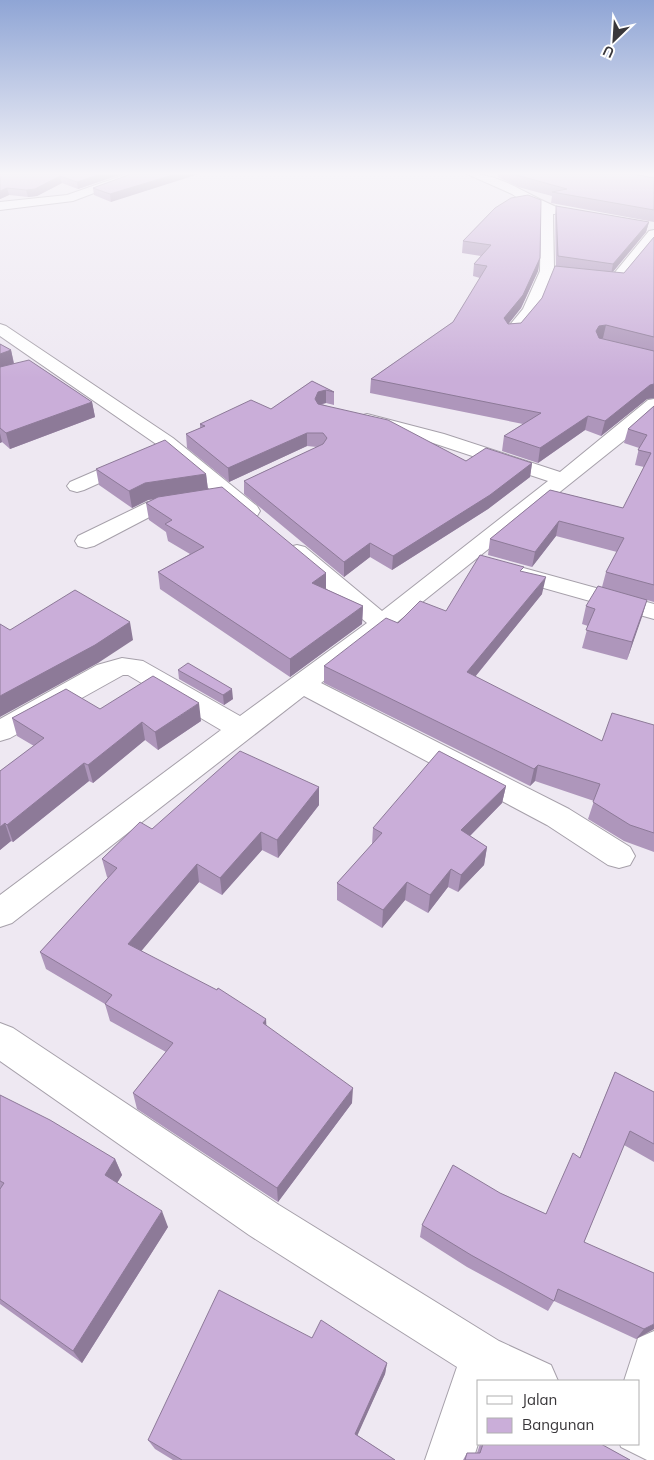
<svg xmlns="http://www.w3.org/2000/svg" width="654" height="1460" font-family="Mulish,sans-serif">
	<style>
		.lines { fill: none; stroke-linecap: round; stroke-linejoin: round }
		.minor-casing { stroke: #a6a0aa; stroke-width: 2 }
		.minor { fill: #fff; fill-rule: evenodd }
		.wall { fill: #ae96bb }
		.shaded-wall { fill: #8d7a98 }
		.building { fill: #caaed9; stroke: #8d7a98 }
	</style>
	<rect width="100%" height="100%" fill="#eee8f2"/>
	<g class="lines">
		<!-- minor casing -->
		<g class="minor-casing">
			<path id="minor" d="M127 174H144L73 201 0 210V202L67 195Z
				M467 174C501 172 530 198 560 208L562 211 560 214H553L554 268 612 276 649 231 654 230V243L621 284 616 285 552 276 538 310 518 335H506L504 332 523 309 540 271 541 210 531 207 512 194Z
				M0 324 6 326 173 438 257 506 260 511 257 516 249 517 241 516 159 446 0 336Z
				M654 399V414L636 431 321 683 569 809 630 847 635 856 630 865 619 868 608 865 547 825 304 696 12 923 0 927V895L221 730 128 675H123L10 738 0 741V719L97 665 122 658 143 661 240 716 367 623 289 557 286 552 289 547 297 545 305 547 382 611 548 481 430 442 360 424 358 420 360 416 367 414 444 434 560 472 648 400Z
				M130 456 137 458 140 462 137 466 84 490 77 492 70 490 67 486 70 482Z
				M183 498 190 500 194 504 190 508 159 512 94 546 86 548 78 546 75 541 78 536 148 502Z
				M509 564 654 604V619L501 576 498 571 501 566Z
				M0 1023 13 1028 279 1205 499 1341 551 1365 558 1381H478V1444L473 1460H425L457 1367 249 1235 0 1061Z
				M654 1331V1460H647L621 1447 620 1444H638V1381H624L638 1338Z"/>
		</g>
		<!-- minor -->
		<use href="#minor" class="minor"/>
	</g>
	<!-- wall -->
	<path class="wall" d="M0 174H122L78 189 62 183 37 196 28 197 9 195 0 199Z
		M131 174 111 202 94 195 93 188Z
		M498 174H633L654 178V222L551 203 552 196 518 187 498 177Z
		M556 206 649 222 646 232 613 272 624 273 654 237V398L647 399 601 436 585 430 538 463 502 451 504 436 523 424 370 393 371 379 453 322 480 278 473 276 474 264 481 256 462 253 463 241 495 208 540 258 538 271 521 308 508 324 521 323 542 298 556 266 555 215Z
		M0 344 11 350 14 363 92 402 95 417 10 449 2 442 0 443Z
		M312 381 334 392V405L326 403 322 404 466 461 532 463 530 477 488 509 392 570 370 557 344 577 244 494V481L317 447 307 446 229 482 187 448 186 434 200 428V424L271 409Z
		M654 406V602L647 600 627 660 582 648 588 626 582 624 586 606 602 587 606 572 617 552 556 536 532 567 488 555 490 539 550 490 623 508 644 467 635 465 639 448 624 443 628 429Z
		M96 469 206 474 208 489 326 573V589L363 606 362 624 290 677 160 589 158 572 190 554 168 541 166 532 149 520 146 503 153 499 148 500 132 508 99 485Z
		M523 572 542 594 475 677 602 741 654 725V852L624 841 588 819 594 801 535 781 530 786 324 683V666L398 623 446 611Z
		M178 670 233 699 224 705 179 679Z
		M100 709 201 721 158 750 145 740 93 783 89 781 13 842 11 841 0 850V771L34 746 17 736 12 718Z
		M506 786 502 803 470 836 487 847 484 865 458 892 448 887 428 913 405 900 382 928 337 900V883L372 845 373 828Z
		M319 787V805L278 858 262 850 222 895 199 882 141 951 267 1026 352 1103 278 1202 137 1109 133 1093 166 1052 110 1021 105 1004 46 969 40 952 108 878 107 877 102 859 152 829Z
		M615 1072 654 1092V1162L624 1145 584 1242 654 1329 636 1339 554 1301 548 1311 467 1267 420 1237 422 1225 500 1193 546 1214 580 1157Z
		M0 1095 115 1159 122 1175 117 1183 168 1227 82 1363 0 1304Z
		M312 1338 387 1363 385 1374 357 1435 395 1460H173L155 1449 148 1440Z
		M480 1444H601L630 1460H463L467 1453H477Z"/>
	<!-- shaded-wall -->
	<path class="shaded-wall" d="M101 174H122L78 189 77 182Z
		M176 174H199L111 202 110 194Z
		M60 176 62 183 37 196 28 197 26 190Z
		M7 188 9 195 0 199V191Z
		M649 222 646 232 611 274 613 264Z
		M540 258 538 271 521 308 503 331 504 318Z
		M606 325 603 338 593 344 596 331 599 326Z
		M11 350 14 365 0 369V354Z
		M654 384V398L647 399 601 436 605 421 650 385Z
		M326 390V403L318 405 315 399 318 392Z
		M92 402 95 417 10 449 6 433Z
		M588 416 585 430 538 463 540 448Z
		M0 433 2 442 0 443Z
		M307 433V446L229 482 228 468Z
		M532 463 530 477 488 509 392 570 393 556Z
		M206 474 208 491 148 500 132 508 129 491 145 483Z
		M559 521 556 536 532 567 535 552Z
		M370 543V557L344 577V562Z
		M326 573V590L312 583Z
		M546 577 542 594 465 689 467 672Z
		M647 600 642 617 627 660 632 642Z
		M363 606 362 624 290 677V659Z
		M130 622 133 640 98 663 0 717V696Z
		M232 689 233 699 224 705 223 695Z
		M199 703 201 721 158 750 155 732Z
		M142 722 145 740 93 783 88 765Z
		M84 763 89 781 13 842 7 825Z
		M538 765 535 781 530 786 534 769Z
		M506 786 502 803 458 848 461 830Z
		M319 787V805L278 858 277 840Z
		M5 823 11 841 0 850V827Z
		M261 832 262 850 222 895 220 878Z
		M487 847 484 865 458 892 461 875Z
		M197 864 199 882 133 961 128 944Z
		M451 869 448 887 428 913 430 895Z
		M407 882 405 900 382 928 383 910Z
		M266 1019 267 1035 263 1023Z
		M353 1088 352 1103 278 1202 277 1188Z
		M115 1159 122 1175 112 1191 105 1175Z
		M162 1211 168 1227 82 1363 73 1351Z
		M654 1324V1329L636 1339 644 1329Z
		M387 1363 385 1374 354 1443 355 1434Z"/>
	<!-- building -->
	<path class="building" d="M0 174H101L77 182 60 176 35 189 26 190 7 188 0 191Z
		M131 174H176L110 194 93 188Z
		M514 174H633L654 178V210L552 192 567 189 520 176Z
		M528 195 541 200 540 258 523 295 504 318 508 324 521 323 542 298 555 266 624 273 654 237V337L606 325 599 326 596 331 599 338 654 351V384L650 385 605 421 588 416 540 448 504 436 541 413 371 379 453 322 487 266 474 264 491 245 463 241 495 208 511 198Z
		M556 206 649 222 613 264 558 256Z
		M0 344 11 350 0 354Z
		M29 360 92 402 6 433 0 428V367Z
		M312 381 334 392 326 390 318 392 315 399 318 404 388 420 466 461 486 448 532 463 490 495 393 556 370 543 344 562 244 481 323 444 327 438 323 433H307L228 468 186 434 205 426 200 424 251 400 271 409Z
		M654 406V585L606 572 624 538 559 521 535 552 490 539 550 490 623 508 651 453 638 450 647 435 628 429Z
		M165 440 206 474 145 483 129 491 96 469Z
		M222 487 326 573 312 583 363 606 290 659 158 572 204 547 165 524 172 520 146 503 158 497Z
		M480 555 524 567 520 571 546 577 467 672 602 741 612 713 654 725V833L630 825 593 802 600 784 538 765 534 769 324 666 386 618 398 623 420 601 446 611Z
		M598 586 647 600 632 642 586 630 595 609 586 606Z
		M75 590 130 622 95 645 0 696V624L10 630Z
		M188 663 232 689 223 695 178 670Z
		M153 676 199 703 155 732 142 722 88 765 84 763 7 825 5 823 0 827V771L44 738 12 718 66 689 100 709Z
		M240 751 319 787 277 840 261 832 220 878 197 864 128 944 217 990 218 988 266 1019 263 1023 353 1088 277 1188 133 1093 173 1043 105 1004 112 995 40 952 117 868 102 859 140 822 152 829Z
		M439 751 506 786 461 830 487 847 461 875 451 869 430 895 407 882 383 910 337 883 382 833 373 828Z
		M615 1072 654 1092V1144L630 1131 584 1242 654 1273V1324L644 1329 558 1289 554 1301 471 1255 422 1225 453 1165 500 1193 546 1214 573 1153 580 1158Z
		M0 1095 50 1120 115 1159 105 1175 162 1211 73 1351 0 1299V1189L4 1183 0 1181Z
		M219 1290 312 1338 321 1320 387 1363 355 1434 395 1460H182L148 1440Z
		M483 1444H601L630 1460H465L467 1453H480Z"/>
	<!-- sky -->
	<linearGradient id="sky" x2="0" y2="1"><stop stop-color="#8fa5d5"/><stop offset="0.46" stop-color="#f7f5f9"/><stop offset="1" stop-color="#f7f5f9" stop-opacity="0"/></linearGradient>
	<rect width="654" height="378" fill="url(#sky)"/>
	<!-- legend -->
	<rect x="477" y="1380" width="162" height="65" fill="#ffffff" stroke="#b0afb0"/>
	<rect x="487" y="1396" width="25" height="8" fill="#ffffff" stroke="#b0afb0"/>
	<text x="522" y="1405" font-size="15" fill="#39373a">Jalan</text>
	<rect x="487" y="1418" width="25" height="15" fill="#caaed9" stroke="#b0afb0"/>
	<text x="522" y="1430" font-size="15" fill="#39373a">Bangunan</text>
	<!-- north arrow -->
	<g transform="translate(614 40) rotate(205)" stroke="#ffffff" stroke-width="4" paint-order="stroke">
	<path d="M0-4L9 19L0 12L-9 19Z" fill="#39373a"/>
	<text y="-8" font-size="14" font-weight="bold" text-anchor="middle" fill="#39373a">U</text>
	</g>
</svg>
